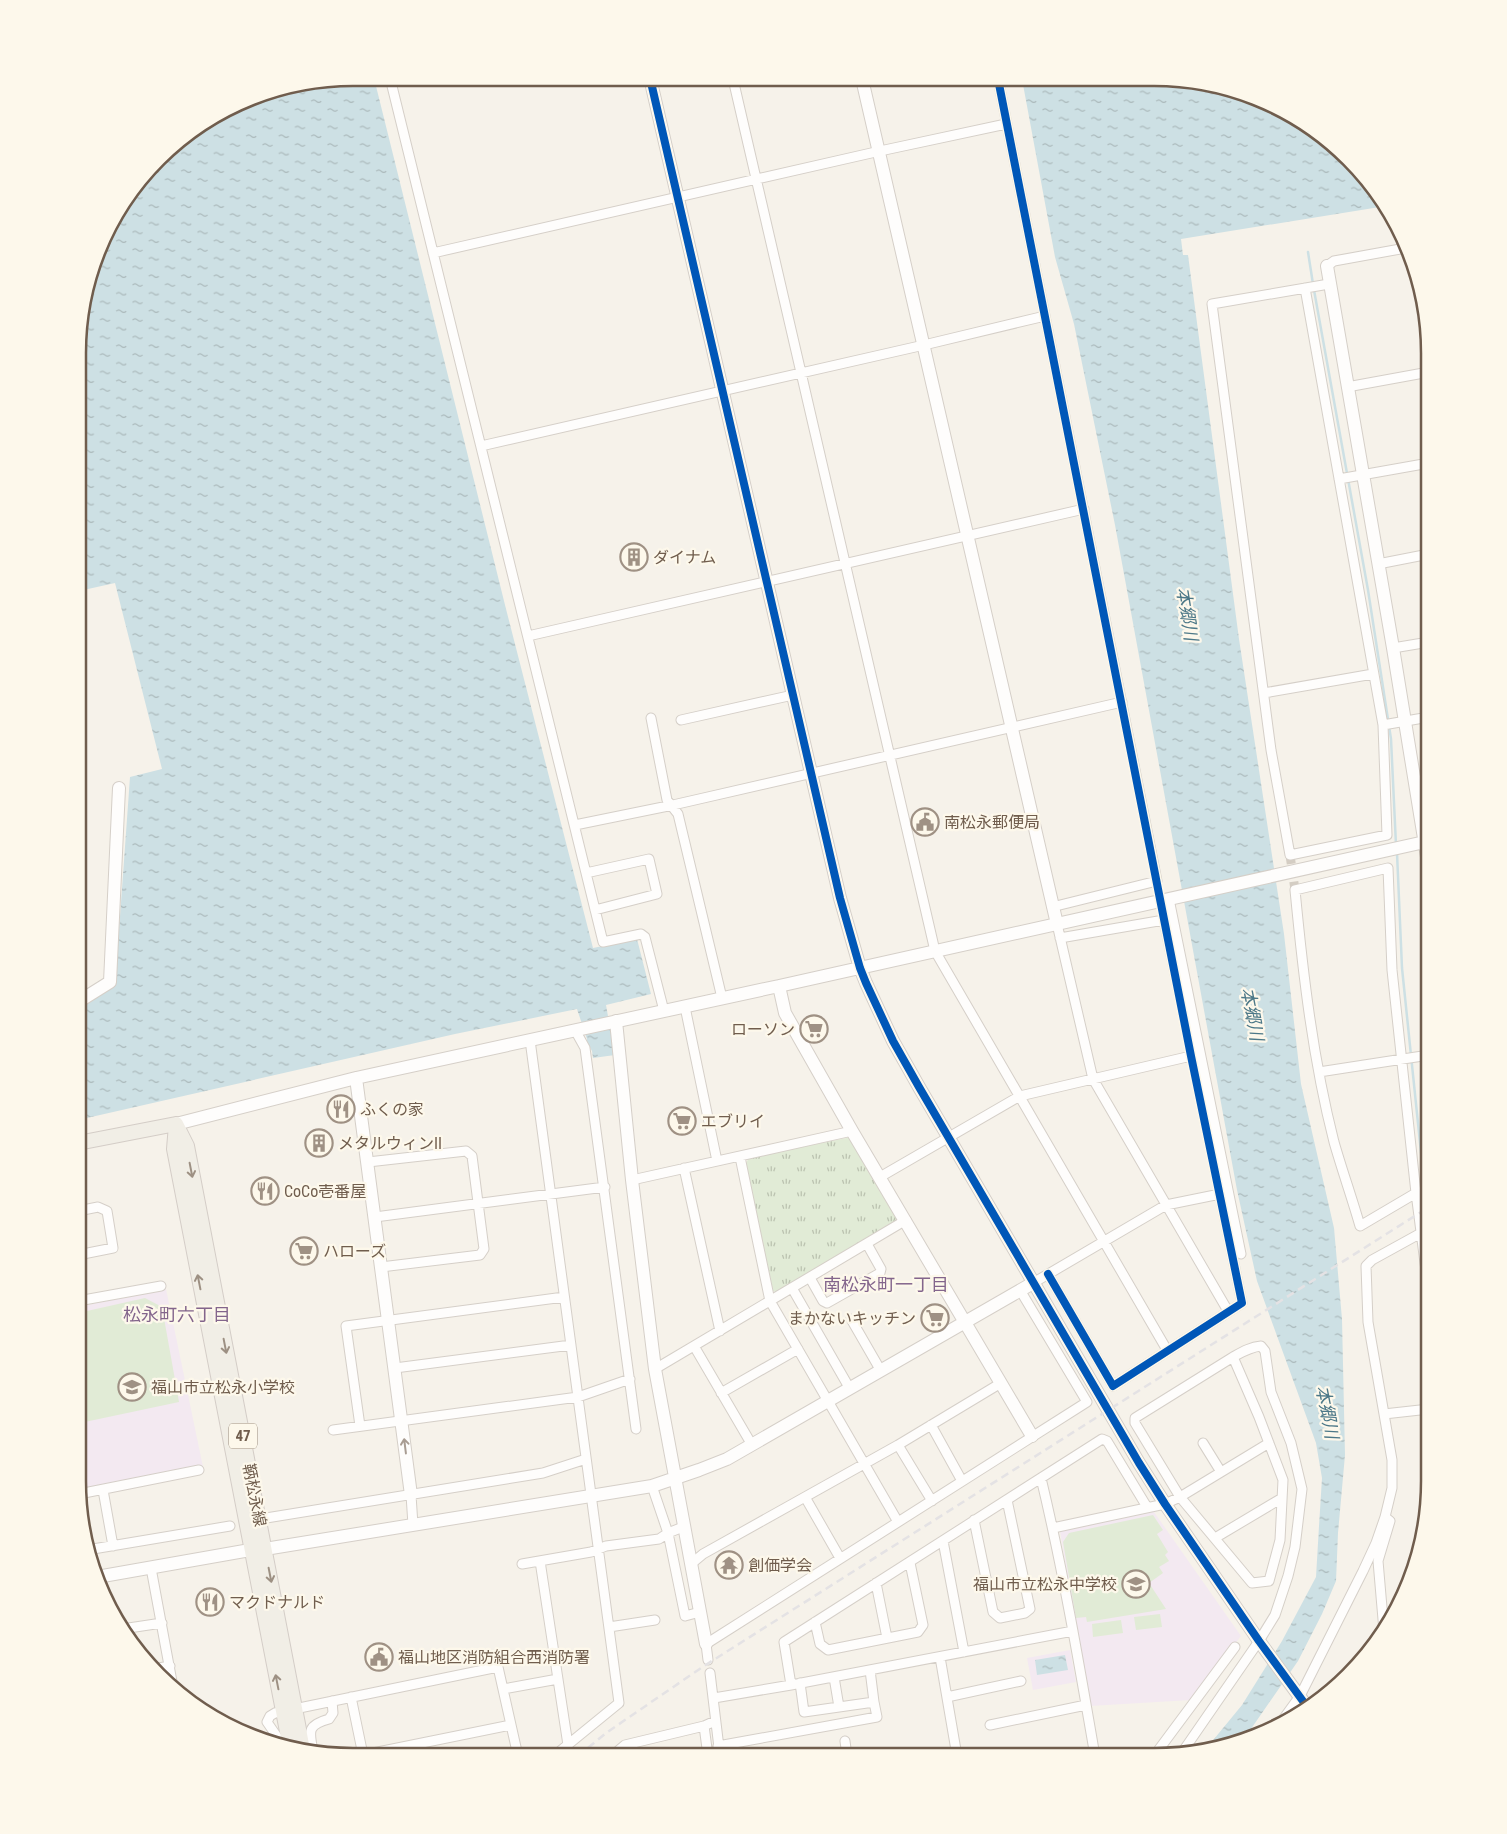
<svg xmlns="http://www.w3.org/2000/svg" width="1507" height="1834" font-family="'Roboto Condensed','Noto Sans JP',sans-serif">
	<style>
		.education { fill: #f3e9f1 }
		.green { fill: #e1ebd6 }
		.park { fill: url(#park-tufts) }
		.water { fill: url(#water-ripples) }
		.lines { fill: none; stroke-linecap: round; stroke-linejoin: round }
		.stream { stroke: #cde0e4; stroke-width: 2.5 }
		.street-tunnel { stroke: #d4cdc3; stroke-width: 9; stroke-dasharray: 9 4.5; stroke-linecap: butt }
		.street-casing { stroke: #d5cfc8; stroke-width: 11 }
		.secondary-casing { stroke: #d5cfc8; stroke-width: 14 }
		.primary-casing { stroke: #d4cdc7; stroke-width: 16 }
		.street { stroke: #fefdfc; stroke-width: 9 }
		.secondary { stroke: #fefdfc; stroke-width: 12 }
		.primary { stroke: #f1eee6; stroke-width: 14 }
		.rail { stroke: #e4e2e4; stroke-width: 2.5; stroke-dasharray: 8 5; stroke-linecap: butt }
		.cycleway-casing { stroke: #fdf8eb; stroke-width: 11 }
		.cycleway { stroke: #0057b8; stroke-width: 8 }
		.oneway { stroke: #9d9083 }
		.oneway2 { stroke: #a99d93 }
		.labels { text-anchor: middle; stroke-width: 4.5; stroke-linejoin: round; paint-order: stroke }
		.shield { fill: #fdf8eb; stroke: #9a8c7c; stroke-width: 1 }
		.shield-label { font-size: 15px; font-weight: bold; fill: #705d4d }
		.poi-label { font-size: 16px; fill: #705d4d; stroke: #fdf8eb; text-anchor: start }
		.street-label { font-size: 16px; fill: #705d4d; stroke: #fdf8eb }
		.water-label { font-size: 18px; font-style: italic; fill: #4c7888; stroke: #fdf8eb }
		.neighbourhood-label { font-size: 18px; fill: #83658c; stroke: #fdf8eb }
		.rim { fill: none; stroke: #705d4d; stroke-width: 2.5 }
	</style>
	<defs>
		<pattern id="park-tufts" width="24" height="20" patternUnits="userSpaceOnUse" patternTransform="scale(1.25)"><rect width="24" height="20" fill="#e1ebd6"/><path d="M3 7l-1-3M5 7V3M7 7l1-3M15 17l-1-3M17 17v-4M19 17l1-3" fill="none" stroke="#bbc2b0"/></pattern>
		<pattern id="water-ripples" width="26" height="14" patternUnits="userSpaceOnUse" patternTransform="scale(1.25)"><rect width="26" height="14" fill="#cde0e4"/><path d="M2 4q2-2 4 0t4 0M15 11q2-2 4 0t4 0" fill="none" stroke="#abb9bb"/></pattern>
	</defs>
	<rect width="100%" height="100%" fill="#f6f2ea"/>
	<!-- education -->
	<path class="education" d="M166 1289 203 1467 79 1492 78 1481V1307Z
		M1154 1512 1241 1636 1191 1700 1090 1706 1060 1531Z
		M1070 1650 1076 1682 1033 1690 1027 1658Z"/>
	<!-- green -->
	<path class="green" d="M145 1298 162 1307 179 1402 80 1423 78 1412V1313Z
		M1153 1515 1163 1530 1157 1534 1168 1552 1165 1555 1169 1561 1159 1567 1163 1573 1149 1583 1166 1609 1087 1622 1086 1617 1076 1618 1063 1542 1069 1533Z
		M1160 1614 1162 1627 1136 1630 1134 1617Z
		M1121 1620 1123 1633 1093 1637 1092 1624Z"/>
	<!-- park -->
	<path class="park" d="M851 1137 899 1220 776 1292 773 1291 746 1163 749 1158Z"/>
	<!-- water -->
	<path class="water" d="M353 78H374L506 609 593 948 637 939 651 994 606 1005 615 1055 593 1058 592 1051 587 1042V1039L577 1009 455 1034 78 1120V1010L115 986 130 777 162 769 115 583 79 591 80 317 114 216 172 146 264 92Z
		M1022 79 1190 80 1259 98 1307 124 1361 171 1386 206 1181 239 1183 255H1188L1239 639 1284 934 1301 1084 1334 1228 1342 1319 1345 1455 1338 1533 1336 1581 1322 1614 1298 1661 1244 1739 1225 1747 1205 1750 1242 1705 1282 1641 1316 1577 1319 1526 1322 1478 1316 1443 1257 1281 1237 1190 1115 525 1074 324 1055 257Z
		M1065 1655 1068 1670 1037 1675 1035 1660Z"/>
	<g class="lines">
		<!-- stream -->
		<path class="stream" d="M1308 252 1313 284
			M1314 290 1368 590 1391 739 1396 845
			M1397 853 1402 968 1429 1230"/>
		<!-- street-tunnel -->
		<path class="street-tunnel" d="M1290 855 1295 890
			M1157 881 1164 920"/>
		<!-- street casing -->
		<g class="street-casing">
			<path id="street" d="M390 78 603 942 641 934 645 937 664 1011
				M733 79 935 951 1167 1350
				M998 79 1157 881 1052 907
				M433 253 880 151 1006 124
				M1327 266 1334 261 1406 248
				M1305 288 1383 725 1387 835 1290 855 1271 750 1212 304 1329 284
				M1347 387 1429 372
				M481 446 924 345 1045 316
				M1339 479 1429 463
				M1378 564 1429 554
				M528 636 1084 509
				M1393 648 1429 642
				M1264 693 1373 674
				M651 718 667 800 678 814 722 998
				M681 720 793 695
				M1383 725 1429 717
				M575 825 673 805 1122 702
				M1388 868 1392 970 1416 1193 1360 1226C1352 1198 1342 1170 1334 1142 1313 1060 1303 974 1295 890Z
				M586 873 649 859 657 894 595 910
				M1169 899 1241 1254
				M1057 924 1093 1079 1228 1311
				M685 1007 717 1161
				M575 1030 585 1048 636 1429
				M530 1040 619 1703 554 1756
				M1319 1072 1429 1055
				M740 1157 770 1301 898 1522
				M368 1162 466 1151 472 1156 484 1249 480 1255 381 1267
				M684 1168 720 1331
				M880 1177 1020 1096 1191 1056
				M632 1180 852 1131
				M1416 1193 1429 1294
				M375 1217 605 1187
				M78 1255 113 1248 107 1211 98 1207 78 1211
				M1048 1274 1113 1386 1242 1303 1164 920 1060 938
				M810 1278 823 1301 827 1303 880 1273 881 1269 867 1244
				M1033 1283 1166 1205 1220 1194
				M792 1288 850 1389
				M78 1301 161 1286
				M851 1319 881 1371
				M694 1346 752 1445
				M395 1368 571 1345
				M655 1369 906 1220
				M721 1393 798 1349
				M1384 1414 1429 1409
				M931 1425 962 1481
				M360 1426 346 1326 564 1297
				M333 1430 578 1397 630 1379
				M1203 1443 1221 1472
				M898 1445 932 1501
				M1041 1478C1063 1570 1079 1663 1095 1756
				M652 1486 668 1533 685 1616 700 1612
				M103 1490 113 1546
				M79 1494 199 1470
				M411 1495 413 1525
				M805 1497 840 1558
				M260 1519 543 1473 586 1459
				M974 1520 993 1612 1000 1618 1025 1613 1030 1609 1007 1500
				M1053 1528 1165 1504 1180 1497 1269 1443
				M1215 1538 1282 1498
				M943 1541 964 1652
				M87 1550 230 1526
				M540 1561 568 1745
				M522 1564 591 1552 606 1546 659 1539 668 1533 683 1527
				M691 1564 703 1554 898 1445 1001 1383
				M151 1568 173 1687
				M876 1583 887 1638
				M815 1622 820 1644 828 1650 918 1632 923 1625 910 1563
				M609 1627 655 1620
				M122 1629 162 1623
				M1384 1631 1378 1561 1390 1521 1385 1517
				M940 1657 957 1756
				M708 1660 706 1644 1087 1402 1020 1290
				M153 1669 170 1666
				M710 1673 720 1756
				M834 1677 839 1707
				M800 1683 804 1712 874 1702 870 1670
				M791 1685 784 1642 1102 1439 1107 1441 1147 1507
				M503 1689 558 1679
				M351 1697 363 1755 511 1725
				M947 1697 1021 1681
				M714 1698 791 1685 1073 1631
				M990 1725 1086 1705
				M1279 1725 1300 1696 1363 1571 1376 1543 1385 1517 1392 1488V1460L1368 1322 1366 1266 1372 1260 1421 1233
				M704 1726 708 1756
				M845 1741 847 1756
				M279 1745 278 1738 267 1722 270 1716 275 1713 498 1667 518 1756
				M718 1746 877 1717 874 1702
				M313 1751C309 1731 307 1725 329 1719L333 1713 332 1701
				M1181 1754 1259 1641 1275 1615 1288 1576 1295 1547 1302 1489 1291 1443 1271 1392 1265 1351 1261 1346C1250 1347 1242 1352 1233 1357L1135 1418V1423L1180 1497 1252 1583 1269 1581 1280 1540 1283 1480 1259 1417 1233 1357
				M612 1756 625 1745 704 1726 715 1721
				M1154 1756 1235 1647"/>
		</g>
		<!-- secondary casing -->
		<g class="secondary-casing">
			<path id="secondary" d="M650 78 840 898 860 968 866 983 893 1041 919 1087 1139 1463 1165 1504 1259 1641 1308 1708
				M862 79 1057 924
				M1327 266 1393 648 1429 869
				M779 986 785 1013 852 1131 1032 1436
				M78 1002 110 982 119 788
				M616 1021 632 1180 655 1369 706 1644
				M356 1078 411 1495
				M176 1124 356 1078 779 986 1429 841
				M97 1577 250 1550 265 1549 652 1486 699 1470 727 1459 1033 1283"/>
		</g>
		<!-- primary casing -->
		<g class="primary-casing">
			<path id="primary" d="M176 1124 187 1146 303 1750
				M176 1125 174 1149 290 1747
				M78 1143 176 1124"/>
		</g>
		<!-- street -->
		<use href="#street" class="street"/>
		<!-- secondary -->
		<use href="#secondary" class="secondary"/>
		<!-- primary -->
		<use href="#primary" class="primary"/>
		<!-- rail -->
		<path class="rail" d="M578 1756 606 1733 704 1666 1429 1207"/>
		<!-- cycleway casing -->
		<g class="cycleway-casing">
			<path id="cycleway" d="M650 78 840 898 860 968 866 983 893 1041 919 1087 1139 1463 1165 1504 1259 1641 1308 1708
				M998 79 1191 1056 1242 1303 1113 1386 1048 1274"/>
		</g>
		<!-- cycleway -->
		<use href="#cycleway" class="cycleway"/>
	</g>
	<!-- one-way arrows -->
	<defs><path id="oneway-shaft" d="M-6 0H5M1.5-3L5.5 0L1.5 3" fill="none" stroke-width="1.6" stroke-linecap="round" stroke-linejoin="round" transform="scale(1.25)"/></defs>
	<g class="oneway">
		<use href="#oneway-shaft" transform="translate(191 1170) rotate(79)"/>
		<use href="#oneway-shaft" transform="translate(199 1282) rotate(-101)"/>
		<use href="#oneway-shaft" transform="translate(225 1346) rotate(79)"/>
		<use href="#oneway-shaft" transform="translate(270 1575) rotate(79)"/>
		<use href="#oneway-shaft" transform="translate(277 1682) rotate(-101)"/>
	</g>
	<use class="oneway2" href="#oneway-shaft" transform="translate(405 1446) rotate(-97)"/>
	<!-- icons -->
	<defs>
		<g id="building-ring" transform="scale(1.4375)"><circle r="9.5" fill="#fdf8eb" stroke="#9f9184" stroke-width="1.5"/><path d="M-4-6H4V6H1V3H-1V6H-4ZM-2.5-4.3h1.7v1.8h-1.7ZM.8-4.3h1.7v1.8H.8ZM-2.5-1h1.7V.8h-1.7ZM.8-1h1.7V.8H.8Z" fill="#9f9184"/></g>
		<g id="civic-ring" transform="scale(1.4375)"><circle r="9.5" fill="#fdf8eb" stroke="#9f9184" stroke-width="1.5"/><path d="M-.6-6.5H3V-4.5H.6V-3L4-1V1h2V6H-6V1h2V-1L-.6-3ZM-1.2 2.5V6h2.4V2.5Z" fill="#9f9184"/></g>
		<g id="supermarket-ring" transform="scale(1.4375)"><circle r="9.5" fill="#fdf8eb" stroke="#9f9184" stroke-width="1.5"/><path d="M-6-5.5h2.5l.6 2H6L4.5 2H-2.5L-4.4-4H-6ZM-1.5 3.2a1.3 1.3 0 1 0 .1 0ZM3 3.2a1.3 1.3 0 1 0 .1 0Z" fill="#9f9184"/></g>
		<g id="restaurant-ring" transform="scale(1.4375)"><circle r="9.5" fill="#fdf8eb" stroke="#9f9184" stroke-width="1.5"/><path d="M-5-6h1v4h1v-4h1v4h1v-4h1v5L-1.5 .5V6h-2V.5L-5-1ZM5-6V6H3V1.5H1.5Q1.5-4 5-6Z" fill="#9f9184"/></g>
		<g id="school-ring" transform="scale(1.4375)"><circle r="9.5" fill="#fdf8eb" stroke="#9f9184" stroke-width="1.5"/><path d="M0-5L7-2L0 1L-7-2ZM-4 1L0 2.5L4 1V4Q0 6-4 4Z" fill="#9f9184"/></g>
		<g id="temple-ring" transform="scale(1.4375)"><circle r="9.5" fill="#fdf8eb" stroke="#9f9184" stroke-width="1.5"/><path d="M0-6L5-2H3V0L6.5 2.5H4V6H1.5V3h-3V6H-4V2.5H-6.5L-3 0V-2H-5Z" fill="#9f9184"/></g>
	</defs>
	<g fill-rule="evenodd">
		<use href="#building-ring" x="634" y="557"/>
		<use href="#civic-ring" x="925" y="822"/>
		<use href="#supermarket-ring" x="814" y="1029"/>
		<use href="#restaurant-ring" x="341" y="1109"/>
		<use href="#supermarket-ring" x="682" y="1121"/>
		<use href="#building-ring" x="319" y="1143"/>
		<use href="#restaurant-ring" x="265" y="1191"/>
		<use href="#supermarket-ring" x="304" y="1251"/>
		<use href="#supermarket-ring" x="935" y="1318"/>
		<use href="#school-ring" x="132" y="1387"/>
		<use href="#temple-ring" x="729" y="1565"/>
		<use href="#school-ring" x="1136" y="1584"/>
		<use href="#restaurant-ring" x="210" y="1602"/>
		<use href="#civic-ring" x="379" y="1657"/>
	</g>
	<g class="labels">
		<!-- shield labels -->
		<rect class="shield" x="229" y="1423.5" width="28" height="25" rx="4"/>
		<g class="shield-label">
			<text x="243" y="1441">47</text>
		</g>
		<!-- poi labels -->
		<g class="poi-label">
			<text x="653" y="563">ダイナム</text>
			<text x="944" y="828">南松永郵便局</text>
			<text x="795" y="1035" text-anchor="end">ローソン</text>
			<text x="360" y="1115">ふくの家</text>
			<text x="701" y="1127">エブリイ</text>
			<text x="338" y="1149">メタルウィンII</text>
			<text x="284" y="1197">CoCo壱番屋</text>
			<text x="323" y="1257">ハローズ</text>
			<text x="916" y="1324" text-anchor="end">まかないキッチン</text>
			<text x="151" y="1393">福山市立松永小学校</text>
			<text x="748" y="1571">創価学会</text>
			<text x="1117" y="1590" text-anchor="end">福山市立松永中学校</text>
			<text x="229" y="1608">マクドナルド</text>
			<text x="398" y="1663">福山地区消防組合西消防署</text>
		</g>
		<!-- street labels -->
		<g class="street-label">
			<text transform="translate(255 1495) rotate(79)" y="6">鞆松永線</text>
		</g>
		<!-- water labels -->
		<g class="water-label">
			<text transform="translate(1187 614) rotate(81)" y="6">本郷川</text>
			<text transform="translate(1252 1014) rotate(79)" y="6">本郷川</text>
			<text transform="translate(1327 1412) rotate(79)" y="6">本郷川</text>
		</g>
		<!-- neighbourhood labels -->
		<g class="neighbourhood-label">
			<text x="886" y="1291">南松永町一丁目</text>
			<text x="177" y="1321">松永町六丁目</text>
		</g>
	</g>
	<!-- crop -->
	<path d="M0 0H1507V1834H0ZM353 86H1154A267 267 0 0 1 1421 353V1481A267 267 0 0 1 1154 1748H353A267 267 0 0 1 86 1481V353A267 267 0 0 1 353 86Z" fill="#fdf8eb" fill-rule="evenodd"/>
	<path class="rim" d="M353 86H1154A267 267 0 0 1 1421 353V1481A267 267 0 0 1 1154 1748H353A267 267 0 0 1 86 1481V353A267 267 0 0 1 353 86Z"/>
</svg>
